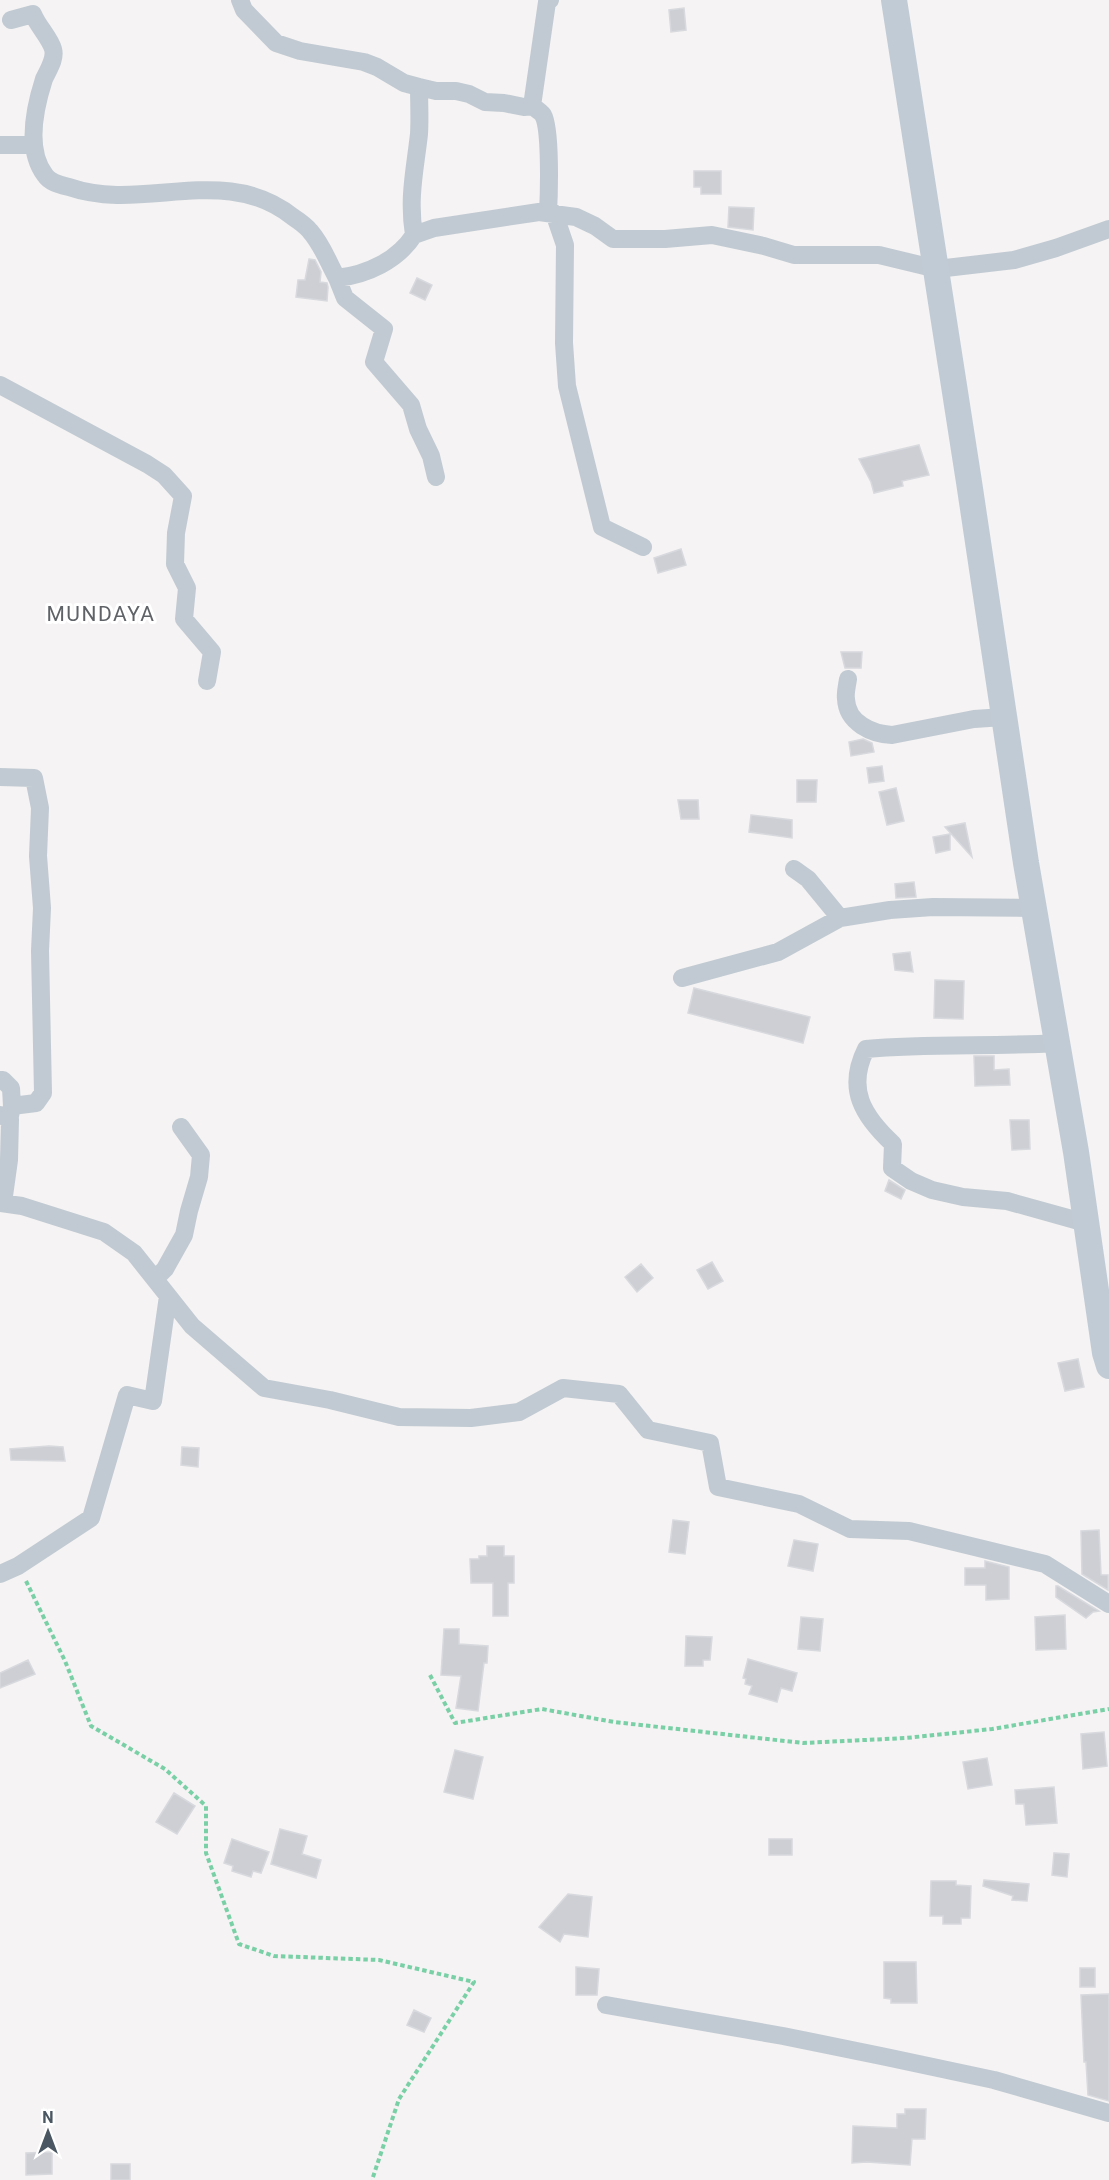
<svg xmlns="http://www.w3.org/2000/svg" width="1109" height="2180" font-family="Roboto,sans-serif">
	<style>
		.building { fill: #cdcfd5; stroke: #d7d9de; stroke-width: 1.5 }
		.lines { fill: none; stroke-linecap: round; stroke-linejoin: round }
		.path { stroke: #7ad0a6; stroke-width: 4; stroke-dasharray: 4.5 3; stroke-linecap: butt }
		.minor { stroke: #c1cad2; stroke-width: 18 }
		.secondary { stroke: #c1cbd6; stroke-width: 26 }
		.labels { text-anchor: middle; stroke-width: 6; stroke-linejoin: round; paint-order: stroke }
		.quarter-label { font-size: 21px; letter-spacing: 1.5px; fill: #5f6368; stroke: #fff }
	</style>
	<rect width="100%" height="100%" fill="#f5f3f3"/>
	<!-- building -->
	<path class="building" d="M684 8 686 30 671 32 669 10Z
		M694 171H721V194H701V187H694Z
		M729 207 754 208 753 230 728 227Z
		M309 259 315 260 321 272 320 282 327 283 328 287 327 301 296 297 298 280H305Z
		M417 278 432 285 425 300 410 293Z
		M919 445 929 475 902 481 903 486 874 493 871 482 859 459Z
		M681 549 686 565 658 573 654 558Z
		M841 652H862L861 668H845Z
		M863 739 872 743 874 752 851 756 849 742Z
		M882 766 884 781 869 783 867 768Z
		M797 780H817L816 802H797Z
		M896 788 904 821 887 825 879 792Z
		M678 800H698L699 819H681Z
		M751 815 792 820V838L749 832Z
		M965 823 972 857 945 827Z
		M950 834V850L936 853 933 837Z
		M914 882 916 897 896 898 895 884Z
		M910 952 913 972 895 970 893 954Z
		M935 980 964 981 963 1019 934 1018Z
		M694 988 810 1017 803 1043 688 1013Z
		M974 1056H994V1070L1009 1069 1010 1085 975 1086Z
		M1010 1120H1029L1030 1149 1012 1150Z
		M889 1180 905 1190 901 1199 885 1191Z
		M712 1262 723 1281 708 1289 697 1270Z
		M641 1264 653 1278 637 1292 625 1277Z
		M1078 1359 1084 1387 1065 1391 1058 1363Z
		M49 1446 63 1447 65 1461 11 1460 10 1449Z
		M182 1447 199 1448 198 1467 181 1465Z
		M673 1520 689 1522 685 1554 669 1552Z
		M1099 1530 1101 1575H1108V1590L1082 1574 1081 1531Z
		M794 1540 818 1544 813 1571 788 1566Z
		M487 1546H504V1556H514V1583H508V1616H493V1583H471L470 1559H479V1556H487Z
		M985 1561 1009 1567V1599L986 1600V1585H965V1568H985Z
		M1056 1586H1058L1099 1611 1093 1612 1086 1618 1056 1597Z
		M1065 1615 1066 1649 1036 1650 1035 1617Z
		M801 1617 823 1619 820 1651 798 1649Z
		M444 1629H459V1644L488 1646 487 1663H484L478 1711 456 1708 461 1676 441 1675Z
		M686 1636 712 1637 710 1660H703V1666H685Z
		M748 1659 797 1673 792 1691 781 1688 777 1702 749 1694 752 1686 745 1684 746 1679 743 1678Z
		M28 1660 35 1674 0 1688V1673Z
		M1104 1732 1107 1766 1083 1769 1081 1734Z
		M455 1750 483 1757 473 1799 444 1792Z
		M987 1758 992 1785 968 1789 963 1762Z
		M1054 1787 1057 1823 1026 1825 1024 1804H1016L1015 1790Z
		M174 1793 195 1806 177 1834 156 1822Z
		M280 1829 307 1836 302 1854 321 1860 316 1878 271 1864Z
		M232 1839 269 1852 261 1873 253 1871 251 1877 232 1871 233 1866 224 1863Z
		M769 1839H792V1855H769Z
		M1054 1853 1069 1854 1067 1877 1052 1875Z
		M984 1880 1029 1884 1027 1901 1012 1900 1013 1896 983 1886Z
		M931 1881H956V1885L971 1886 970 1918H961V1924H943V1916H930Z
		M568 1894 592 1897 588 1937 564 1934 560 1942 539 1927Z
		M884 1962H916L917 2003H891V1999L884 1998Z
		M576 1967 599 1969 597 1995H576Z
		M1080 1968H1095V1987H1080Z
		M1109 1994V2101L1088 2095 1086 2062H1084L1081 1995Z
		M414 2010 431 2018 424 2032 407 2025Z
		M905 2109H926L925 2139H912L910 2165 867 2162 852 2163 853 2126 897 2128V2114H905Z
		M52 2152V2174L26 2175V2153Z
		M111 2164H130V2180H111Z"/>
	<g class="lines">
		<!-- path -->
		<path class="path" d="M26 1581 65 1661 91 1726 165 1769 206 1806V1853L239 1944 274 1956 379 1960 474 1982 399 2099 372 2180
			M430 1675 455 1723 542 1709 614 1722 803 1743 906 1738 992 1729 1109 1709"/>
		<!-- minor -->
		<path class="minor" d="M240 0 244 10 276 43 300 51 364 62 377 67 404 83 419 87 436 91H456L469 94 485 102 504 103 524 107 532 106C535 108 541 112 543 115 551 129 549 195 548 213
			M11 20 33 14C37 25 50 38 53 49 56 59 48 70 44 79 35 107 25 149 45 175 50 183 61 185 69 187 144 213 224 162 293 217 299 221 306 226 310 231 323 246 328 262 337 278 367 275 398 260 414 235 408 198 415 170 419 134 420 118 419 102 419 87
			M532 106 547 2 550 0
			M0 145H34
			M554 213 565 245 564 343 567 386 602 527 643 547
			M414 235 434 228 539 212 576 217 595 226 613 239H665L712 235 764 246 794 255H879L937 269 1014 260 1056 248 1109 229
			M337 278 345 298 384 329 374 362 411 405 418 429 431 456 436 477
			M0 385 147 464 164 475 183 496 176 533 175 564 187 588 184 619 212 652 207 681
			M848 679C847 686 845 693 846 699 847 723 872 734 892 735L974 719 1004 717
			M0 777 34 778 40 808 38 856 42 908 40 951 43 1093 36 1103 12 1106
			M794 869 808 879 840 918
			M682 978 778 952 840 918 890 910 933 907 1034 908
			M1057 1043C993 1047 929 1043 866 1049 846 1089 863 1116 893 1144L892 1168 911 1181 932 1190 963 1197 1007 1201 1086 1223
			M0 1080H3L11 1088 12 1106 10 1116
			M0 1115 10 1119 9 1160 3 1203
			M0 1203 22 1206 104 1232 134 1253 192 1326 264 1388 330 1400 399 1417 471 1418 519 1412 563 1388 619 1394 648 1430 710 1443 718 1487 799 1504 850 1529 909 1531 1045 1564 1109 1604
			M155 1279 165 1269 184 1235 189 1211 199 1177 201 1155 181 1127
			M0 1574 18 1566 91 1518 127 1395 153 1401 168 1296
			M606 2005 783 2036 886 2057 994 2080 1109 2113"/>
		<!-- secondary -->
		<path class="secondary" d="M894 0 969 482 1026 863 1076 1152 1105 1353 1109 1366"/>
	</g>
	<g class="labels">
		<!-- quarter labels -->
		<g class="quarter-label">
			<text x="101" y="621">MUNDAYA</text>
		</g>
	</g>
	<!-- north arrow -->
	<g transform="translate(48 2132)" stroke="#ffffff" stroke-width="4.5" paint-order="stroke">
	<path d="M0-4.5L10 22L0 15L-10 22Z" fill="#4a5661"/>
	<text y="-9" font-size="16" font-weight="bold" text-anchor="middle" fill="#4a5661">N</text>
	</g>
</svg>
